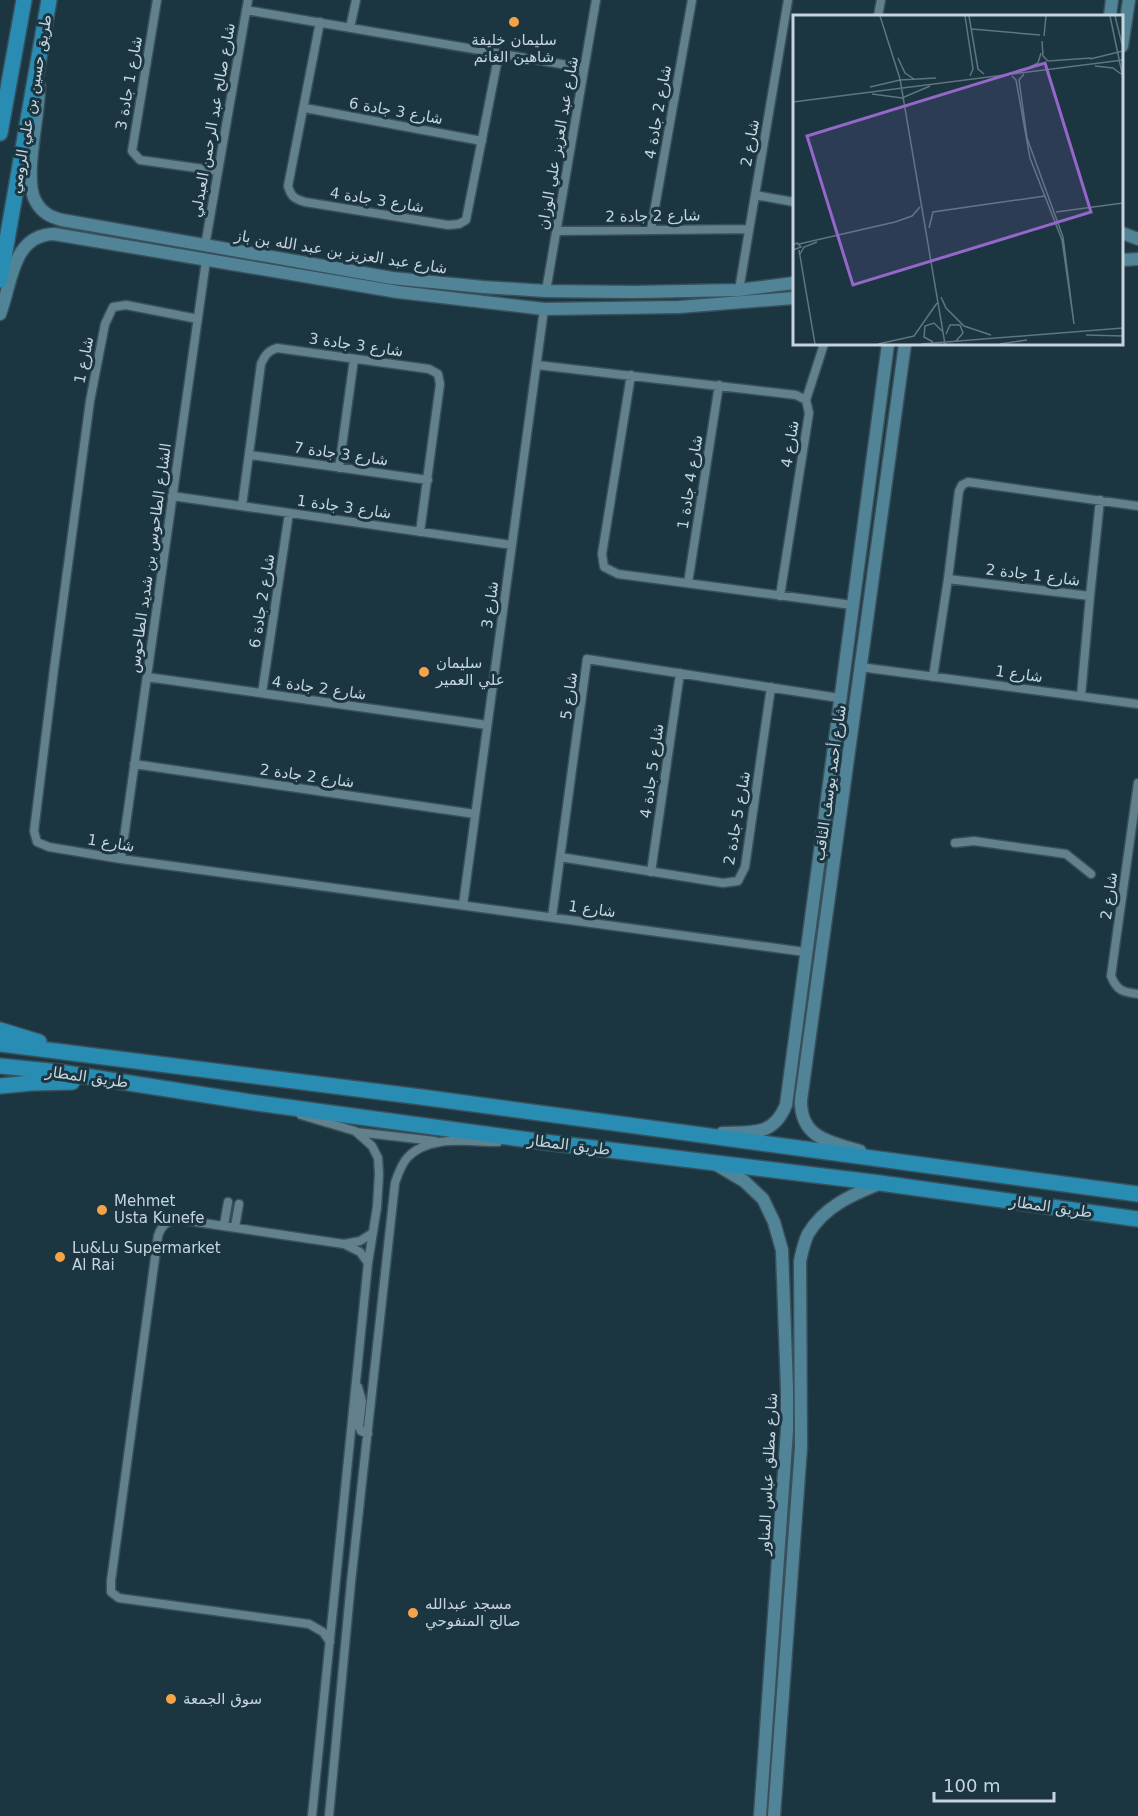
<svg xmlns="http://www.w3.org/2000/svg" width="1138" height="1816" font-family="'DejaVu Sans',Cairo,sans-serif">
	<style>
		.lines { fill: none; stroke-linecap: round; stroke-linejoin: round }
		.street-casing { stroke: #39505a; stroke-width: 11 }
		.secondary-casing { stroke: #39505a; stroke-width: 15 }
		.highway-casing { stroke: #39505a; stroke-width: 18 }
		.street { stroke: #63808d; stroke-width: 8 }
		.secondary { stroke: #528498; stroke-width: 12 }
		.highway { stroke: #298db3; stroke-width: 15 }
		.poi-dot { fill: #f6a247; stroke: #1b3541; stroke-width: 2 }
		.labels { text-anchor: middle; stroke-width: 6; stroke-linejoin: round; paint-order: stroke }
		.poi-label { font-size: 15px; fill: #c6d5dd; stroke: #1b3541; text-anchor: start }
		.street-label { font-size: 15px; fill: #c6d5dd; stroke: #1b3541 }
		.inset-road { fill: none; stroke: #5f757f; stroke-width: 1.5 }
		.view { fill: #9567ca; fill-opacity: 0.15; stroke: #9567ca; stroke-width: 3 }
		.inset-edge { fill: none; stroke: #c6d5dd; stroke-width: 3 }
	</style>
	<rect width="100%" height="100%" fill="#1b3541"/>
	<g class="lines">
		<!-- street casing -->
		<g class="street-casing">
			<path id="street" d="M157 0 132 151 140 160 218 171
				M246 10 584 68
				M878 16 881 0
				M320 22 288 186C291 197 295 199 305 202L448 225 459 224 466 220 499 53
				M350 28 356 0
				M305 108 482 141
				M755 195 794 202
				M651 229 692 0
				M557 231 749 229
				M205 246 248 0
				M739 290 788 0
				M546 291 596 0
				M198 319 126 305 113 307 105 324 90 401 54 669 34 831 37 842 49 847 121 859 805 952
				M537 365 796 395 806 400 809 413 780 596
				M631 375 602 554 604 567 618 574 852 605
				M806 400 824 344
				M250 455 428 480
				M339 468 354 359
				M172 496 512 545
				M242 506 261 364C265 355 268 351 277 348L429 369 438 374 440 384 420 532
				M948 579 1090 596 1100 500
				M688 583 719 385
				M860 667 1138 704
				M147 677 487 725
				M933 677 948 579 959 491 962 485 968 482 1138 506
				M262 693 289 513
				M1081 696 1090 596
				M134 764 475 814
				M1138 783 1111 976C1117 991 1123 992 1138 994
				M955 843 974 841 1066 854 1091 874
				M560 857 723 883 738 881 745 867 771 687
				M121 859 206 261
				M651 872 680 673
				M463 905 544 309
				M552 917 587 659 839 698
				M301 1115 355 1131 372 1146 378 1158 379 1174 377 1207 368 1263 312 1816
				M356 1132 435 1141
				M224 1225 228 1202
				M235 1227 239 1204
				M344 1244 360 1241 371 1234
				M358 1387 362 1401 359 1427 361 1431 368 1434
				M330 1642 323 1632 309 1624 119 1598 111 1592V1581L158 1236C162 1223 170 1219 183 1220L344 1244 360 1252 368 1263
				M329 1816 351 1582 395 1183C398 1174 401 1165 407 1158 428 1134 470 1142 498 1142"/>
		</g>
		<!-- secondary casing -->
		<g class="secondary-casing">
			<path id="secondary" d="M1110 16 1112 0
				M1122 46 1129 0
				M39 85C40 114 22 180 36 202 42 213 51 217 62 220L392 278 483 287 546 291 634 292 739 290 794 283
				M1122 233 1138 239
				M1122 260 1138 259
				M0 314C12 283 12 235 54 234L398 292 544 309 679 307 794 298
				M722 1133C751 1132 773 1137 786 1105L888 344
				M860 1151C830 1142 800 1138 801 1100L905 344
				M717 1165 744 1181 763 1199 774 1222 782 1250 787 1389V1430L760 1816
				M774 1816 801 1447 800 1261C802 1252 804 1242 808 1234 824 1207 851 1195 879 1184"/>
		</g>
		<!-- highway casing -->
		<g class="highway-casing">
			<path id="highway" d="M0 133 24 0
				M0 280 49 0
				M0 1030 39 1042
				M0 1044 421 1097 1138 1194
				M0 1066 59 1072 257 1103 544 1142 880 1183 1138 1219
				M0 1086 31 1083 72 1082"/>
		</g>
		<!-- street -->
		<use href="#street" class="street"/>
		<!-- secondary -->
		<use href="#secondary" class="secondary"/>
		<!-- highway -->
		<use href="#highway" class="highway"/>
	</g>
	<!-- markers -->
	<g class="poi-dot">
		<circle cx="514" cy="22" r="6"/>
		<circle cx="424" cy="672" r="6"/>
		<circle cx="102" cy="1210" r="6"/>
		<circle cx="60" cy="1257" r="6"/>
		<circle cx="413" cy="1613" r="6"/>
		<circle cx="171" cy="1699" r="6"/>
	</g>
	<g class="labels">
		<!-- poi labels -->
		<g class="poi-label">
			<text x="514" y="45" text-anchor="middle">سليمان خليفة<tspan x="514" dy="17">شاهين الغانم</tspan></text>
			<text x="436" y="668">سليمان<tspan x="436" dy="17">علي العمير</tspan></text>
			<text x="114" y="1206">Mehmet<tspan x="114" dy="17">Usta Kunefe</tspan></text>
			<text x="72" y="1253">Lu&amp;Lu Supermarket<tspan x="72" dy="17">Al Rai</tspan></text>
			<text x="425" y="1609">مسجد عبدالله<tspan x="425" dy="17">صالح المنفوحي</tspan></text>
			<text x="183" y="1704">سوق الجمعة</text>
		</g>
		<!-- street labels -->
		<g class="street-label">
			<text transform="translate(129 83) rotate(-80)" y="5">شارع 1 جادة 3</text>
			<text transform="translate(31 104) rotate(-80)" y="5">طريق حسين بن علي الرومي</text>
			<text transform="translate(396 111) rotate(10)" y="5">شارع 3 جادة 6</text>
			<text transform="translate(658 112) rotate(-80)" y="5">شارع 2 جادة 4</text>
			<text transform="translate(213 120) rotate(-80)" y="5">شارع صالح عبد الرحمن العبدلي</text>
			<text transform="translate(558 143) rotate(-80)" y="5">شارع عبد العزيز علي الوزان</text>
			<text transform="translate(750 143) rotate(-80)" y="5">شارع 2</text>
			<text transform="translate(377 200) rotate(9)" y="5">شارع 3 جادة 4</text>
			<text transform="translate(653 216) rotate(-1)" y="5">شارع 2 جادة 2</text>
			<text transform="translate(341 252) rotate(9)" y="5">شارع عبد العزيز بن عبد الله بن باز</text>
			<text transform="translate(356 345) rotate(8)" y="5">شارع 3 جادة 3</text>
			<text transform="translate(84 360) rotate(-79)" y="5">شارع 1</text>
			<text transform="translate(790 444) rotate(-81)" y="5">شارع 4</text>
			<text transform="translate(341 454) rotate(8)" y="5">شارع 3 جادة 7</text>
			<text transform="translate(690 482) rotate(-81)" y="5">شارع 4 جادة 1</text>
			<text transform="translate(344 507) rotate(8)" y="5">شارع 3 جادة 1</text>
			<text transform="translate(150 558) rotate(-82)" y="5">الشارع الطاحوس بن شديد الطاحوس</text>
			<text transform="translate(1033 575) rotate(7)" y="5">شارع 1 جادة 2</text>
			<text transform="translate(262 601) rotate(-81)" y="5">شارع 2 جادة 6</text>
			<text transform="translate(490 605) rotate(-82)" y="5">شارع 3</text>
			<text transform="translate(1019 674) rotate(8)" y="5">شارع 1</text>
			<text transform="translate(319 688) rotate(8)" y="5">شارع 2 جادة 4</text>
			<text transform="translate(569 696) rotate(-82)" y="5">شارع 5</text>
			<text transform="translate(652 771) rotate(-82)" y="5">شارع 5 جادة 4</text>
			<text transform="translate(307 776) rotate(8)" y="5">شارع 2 جادة 2</text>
			<text transform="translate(830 783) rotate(-82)" y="5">شارع أحمد يوسف الثاقب</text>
			<text transform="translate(737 818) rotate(-80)" y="5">شارع 5 جادة 2</text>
			<text transform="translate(111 843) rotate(9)" y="5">شارع 1</text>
			<text transform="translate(1109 896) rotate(-82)" y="5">شارع 2</text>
			<text transform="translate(592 909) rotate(8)" y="5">شارع 1</text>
			<text transform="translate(87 1077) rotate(8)" y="5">طريق المطار</text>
			<text transform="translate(569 1145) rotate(7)" y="5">طريق المطار</text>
			<text transform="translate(1051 1207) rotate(8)" y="5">طريق المطار</text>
			<text transform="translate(768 1474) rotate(-87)" y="5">شارع مطلق عباس المناور</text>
		</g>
	</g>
	<!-- overview -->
	<g transform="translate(793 15)">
		<rect width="330" height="330" fill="#1b3541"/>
		<path class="inset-road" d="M87 1 107 64 152 329M172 1 180 54 177 61M176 1 185 54 191 59M317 1 330 63M322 1 330 33M179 14 247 20M251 21 253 1M249 26 250 41 255 46 298 43M105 43 112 58 121 64M297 44 330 36M302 51 320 53 328 59M233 54 245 48 248 38M219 61 223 65 237 143 269 225 281 309 270 222 234 123 226 65 231 59M77 72 107 65 143 63M79 79 109 83 137 71M0 87 330 45M263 197 330 188M136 213 140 197 252 181M6 229 102 207 119 201 127 192M0 230 4 228 8 232 0 235M6 235 22 329M7 239 11 232 24 227M148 282 153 293 171 311 198 320M153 319 157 310H167L170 318 163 326M293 320 330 321M140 327 131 322 132 311 141 308 149 316M85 329 121 321 144 288M128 329 330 313M207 329 234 325"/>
		<path class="view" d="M252 48 298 197 60 270 14 121Z"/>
		<rect width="330" height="330" class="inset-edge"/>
	</g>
	<!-- scale -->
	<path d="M934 1792v9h120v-9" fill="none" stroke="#c6d5dd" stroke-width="3"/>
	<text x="943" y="1792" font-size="18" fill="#c6d5dd" stroke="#1b3541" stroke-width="4.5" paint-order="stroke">100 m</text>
</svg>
